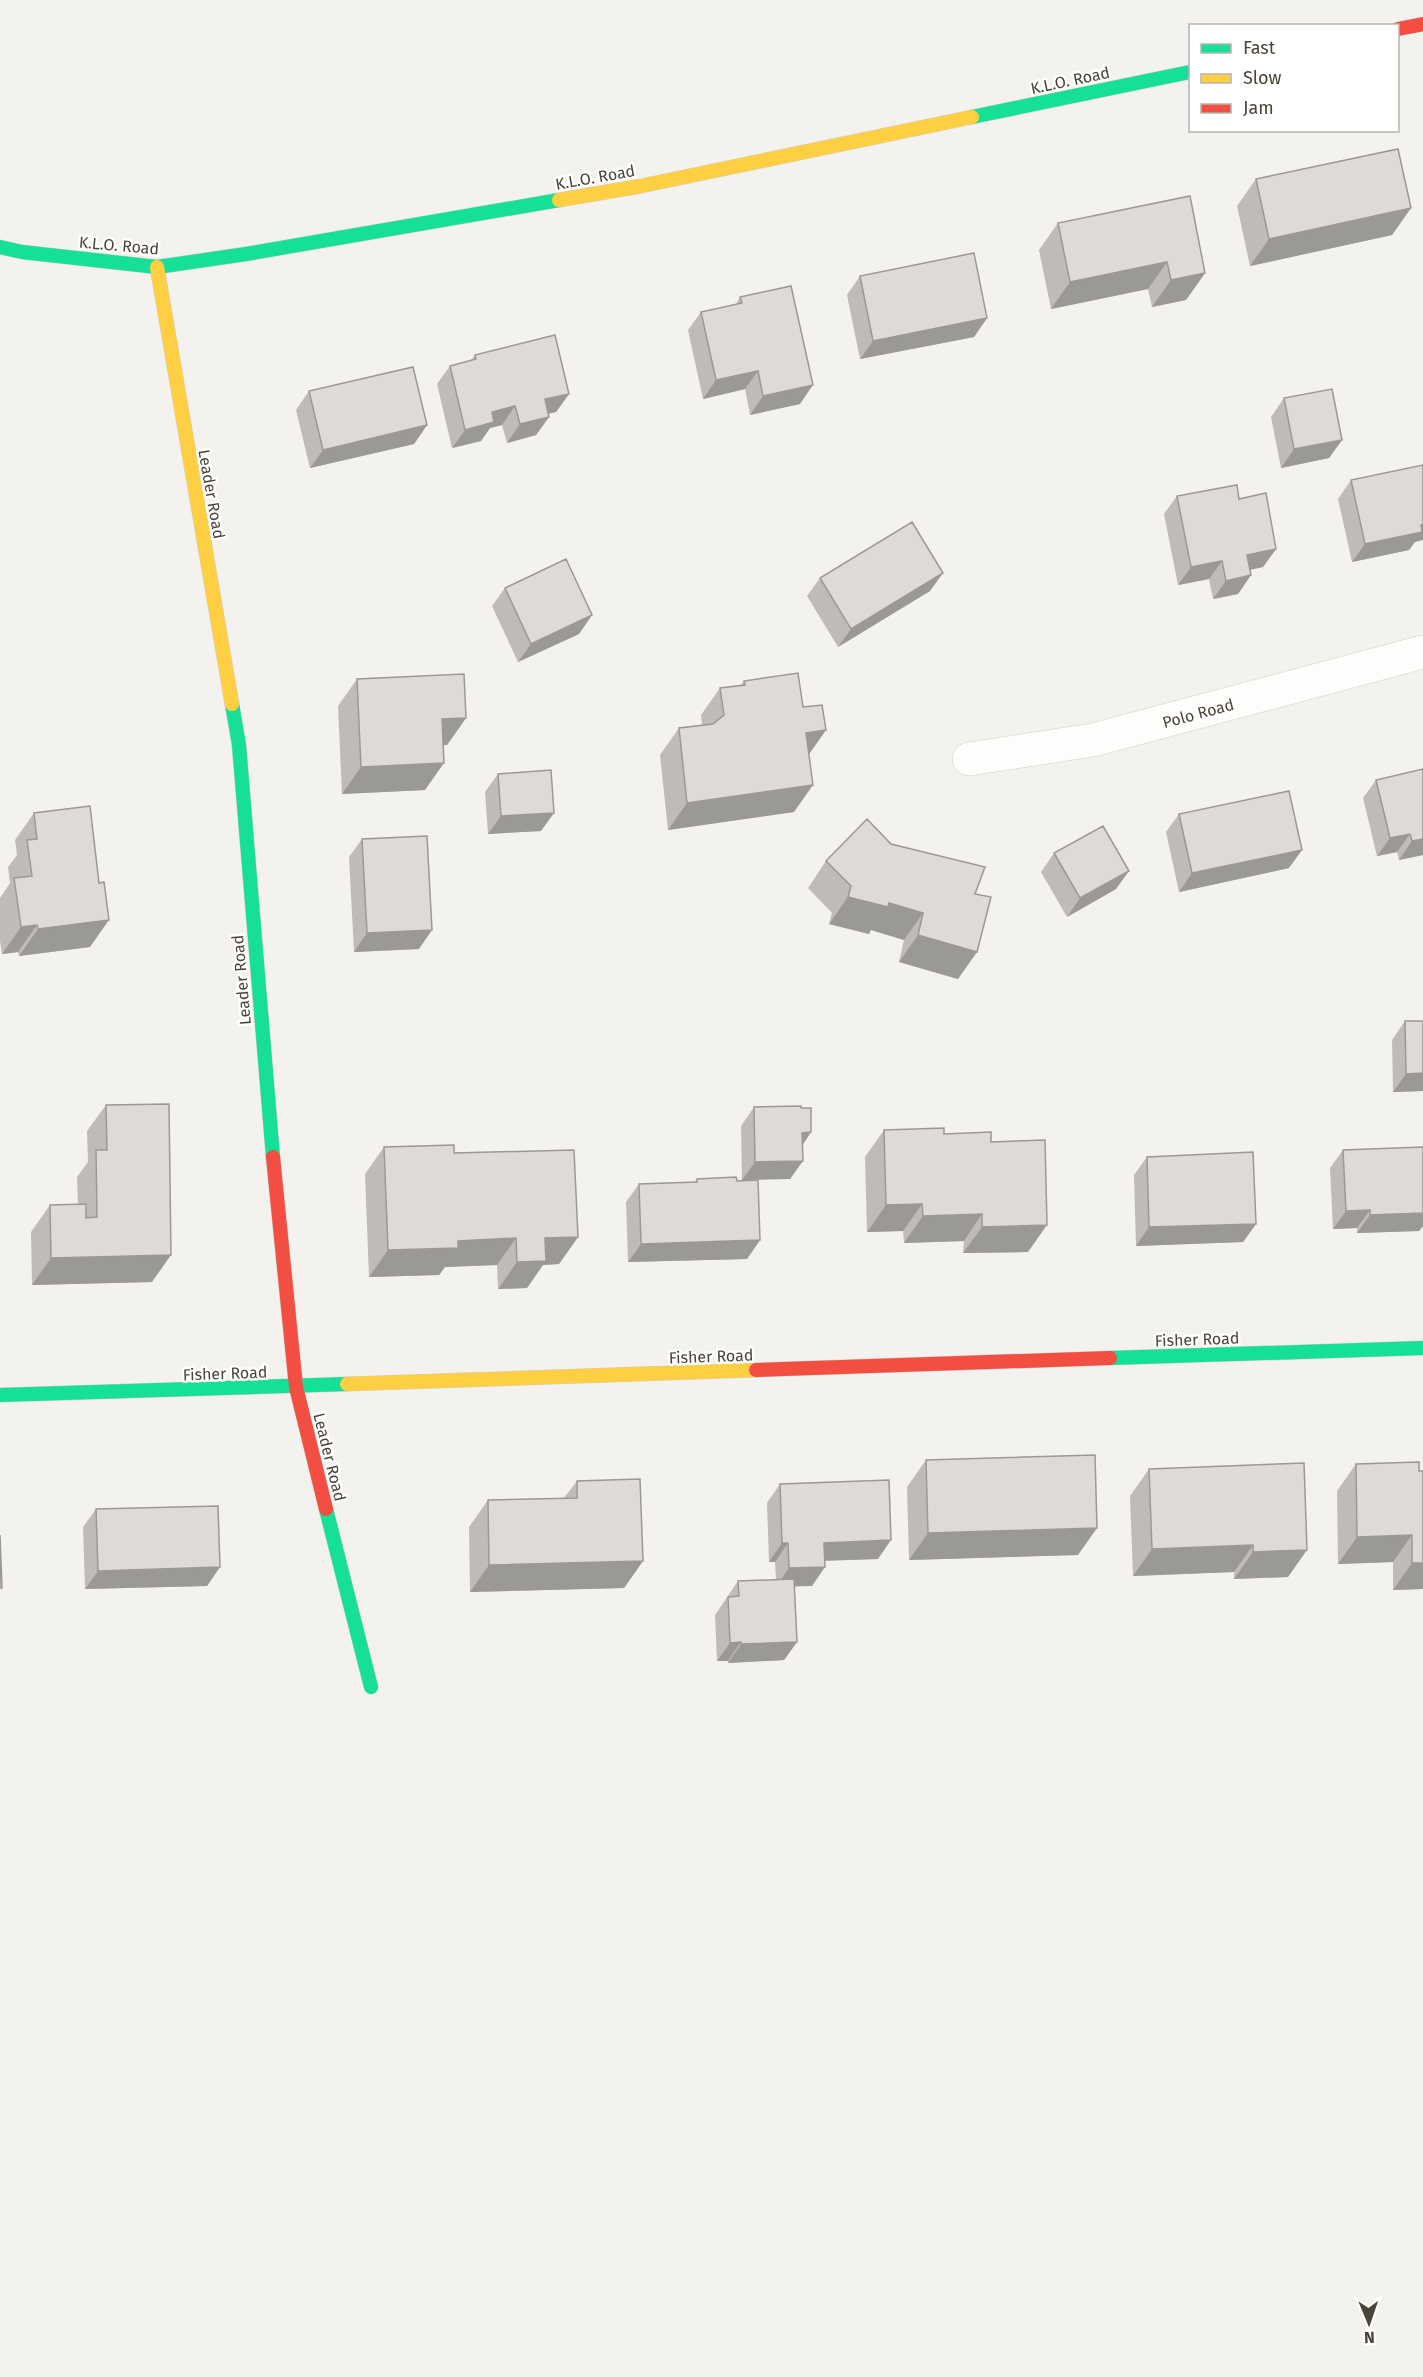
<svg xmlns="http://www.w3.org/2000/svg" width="1423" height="2377" font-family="'Fira Sans',sans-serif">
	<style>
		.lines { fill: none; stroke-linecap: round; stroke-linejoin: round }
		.street-casing { stroke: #d2d0cb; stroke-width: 34 }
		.fast-casing { stroke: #d3cfc5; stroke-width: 15 }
		.slow-casing { stroke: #d3cfc5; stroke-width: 15 }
		.jam-casing { stroke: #d3cfc5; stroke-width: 15 }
		.street { stroke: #fdfdfc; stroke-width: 33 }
		.fast { stroke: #16e098; stroke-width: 14 }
		.slow { stroke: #ffcf43; stroke-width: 14 }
		.jam { stroke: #f24e42; stroke-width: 14 }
		.wall { fill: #bfbcb8 }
		.shaded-wall { fill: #9b9996 }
		.building { fill: #dedbd6; stroke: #9b9996; stroke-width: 1.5 }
		.labels { text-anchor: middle; stroke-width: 5; stroke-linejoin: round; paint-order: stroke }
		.street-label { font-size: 16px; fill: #4b4439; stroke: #fff }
	</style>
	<rect width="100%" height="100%" fill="#f4f2ee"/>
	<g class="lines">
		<!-- street casing -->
		<g class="street-casing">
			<path id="street" d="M969 759 1093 740 1423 652"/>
		</g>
		<!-- fast casing -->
		<g class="fast-casing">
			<path id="fast" d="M972 117 1190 72
				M0 247 22 252 157 267 246 254 559 200
				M232 704 239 745 273 1157
				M1110 1358 1423 1348
				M0 1395 347 1384
				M326 1509 371 1687"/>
		</g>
		<!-- slow casing -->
		<g class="slow-casing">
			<path id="slow" d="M559 200 641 186 972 117
				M157 267 232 704
				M347 1384 756 1370"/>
		</g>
		<!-- jam casing -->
		<g class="jam-casing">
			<path id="jam" d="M1398 29 1423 24
				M273 1157 296 1387 326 1509
				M756 1370 1110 1358"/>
		</g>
		<!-- street -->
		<use href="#street" class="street"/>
		<!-- fast -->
		<use href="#fast" class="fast"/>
		<!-- slow -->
		<use href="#slow" class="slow"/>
		<!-- jam -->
		<use href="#jam" class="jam"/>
	</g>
	<!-- wall -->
	<path class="wall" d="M1256 179 1411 208 1392 235 1250 266 1237 206Z
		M1058 223 1205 273 1186 300 1152 307 1148 289 1051 309 1039 250Z
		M860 276 987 318 974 337 860 359 847 295Z
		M740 297 800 404 750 415 745 389 703 399 688 330 701 312 736 304Z
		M475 355 569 394 556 412 548 414 549 417 536 435 507 443 502 425 490 428 481 441 452 448 437 384 450 366 471 360Z
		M309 391 427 425 414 444 310 468 296 410Z
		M1284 398 1342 440 1329 458 1281 468 1271 417Z
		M1351 480 1415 542 1409 550 1352 562 1338 499Z
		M1177 496 1239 499 1276 549 1263 567 1250 570 1251 575 1238 594 1213 599 1209 579 1178 585 1164 514Z
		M820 578 930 591 838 647 807 596Z
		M505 588 592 615 579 634 518 662 492 606Z
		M357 679 466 718 447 745H443L425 790 342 794 338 706Z
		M744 681 803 707 826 730 809 754 794 812 668 830 660 755 679 728 702 725 701 715 720 688 741 685Z
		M1423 769V855L1399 860 1397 852 1377 856 1363 798 1376 780Z
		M498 774 541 831 488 834 485 792Z
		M34 813 90 947 19 956 18 952 2 954 0 941V898L10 883 8 867 17 855 15 840Z
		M1179 814 1289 868 1179 892 1166 832Z
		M362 839 419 949 354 952 349 857Z
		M891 844 975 894 958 979 899 962 904 940 871 930 869 934 829 924 832 913 808 888 826 861Z
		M1054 853 1116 889 1067 917 1041 872Z
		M1405 1021 1423 1091 1393 1092 1392 1040Z
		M106 1105 152 1282 32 1285 31 1232 50 1205 78 1204 77 1177 88 1162 87 1131Z
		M754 1107 811 1132 803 1145 790 1179 742 1180 741 1126Z
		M884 1130 944 1134 991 1142 1028 1252 963 1253 964 1241 904 1243 903 1231 867 1232 865 1157Z
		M384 1147 454 1153 578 1237 559 1264 543 1265 527 1288 498 1289 497 1265 445 1267 439 1275 369 1277 365 1174Z
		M1423 1147V1226L1419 1231 1357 1233V1228L1333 1229 1330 1168 1343 1150Z
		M1147 1157 1256 1224 1243 1242 1136 1246 1134 1175Z
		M697 1179 737 1181 760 1240 747 1259 628 1262 626 1202 639 1184 694 1182Z
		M926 1460 1078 1555 909 1560 907 1487Z
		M1304 1463 1288 1577 1234 1579V1572L1133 1576 1130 1496 1149 1469Z
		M1356 1464 1423 1471V1589L1393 1590V1562L1338 1564 1337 1491Z
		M577 1481 643 1561 624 1588 470 1592 469 1527 488 1500 564 1498Z
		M780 1484 878 1559 824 1561 812 1586H794L797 1642 784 1660 728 1663V1661H717L715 1615 738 1581 776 1580 775 1562H769L767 1503Z
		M96 1509 220 1567 207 1586 85 1589 83 1527Z"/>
	<!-- shaded-wall -->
	<path class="shaded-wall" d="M1411 208 1392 235 1250 266 1269 239Z
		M1167 262 1148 289 1051 309 1070 282Z
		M1205 273 1186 300 1152 307 1171 280Z
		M987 318 974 337 860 359 873 341Z
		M758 371 745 389 703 399 716 380Z
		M813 385 800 404 750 415 763 396Z
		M569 394 556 412 532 417 545 399Z
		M515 406 502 425 490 428 481 441 452 448 465 430 492 412Z
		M549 417 536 435 507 443 520 424Z
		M427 425 414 444 310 468 323 450Z
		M1342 440 1329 458 1281 468 1294 449Z
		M1421 525H1423V540L1415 542 1409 550 1352 562 1365 544Z
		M1276 549 1263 567 1234 573 1247 555Z
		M1222 561 1209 579 1178 585 1191 567Z
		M943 573 930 591 838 647 851 629Z
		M1251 575 1238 594 1213 599 1226 581Z
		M592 615 579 634 518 662 531 644Z
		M466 718 447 745 423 746 442 719Z
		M826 730 807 757 806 733Z
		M444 763 425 790 342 794 361 767Z
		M813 785 794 812 668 830 687 803Z
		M554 813 541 831 488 834 501 816Z
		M1410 834 1397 852 1377 856 1390 838Z
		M1423 839V855L1399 860 1412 841Z
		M1302 850 1289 868 1179 892 1192 873Z
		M1129 871 1116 889 1067 917 1080 898Z
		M848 897 889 903 923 913 904 940 871 930 869 934 829 924Z
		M109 920 90 947 19 956 38 929Z
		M37 925 18 952 2 954 21 927Z
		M432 930 419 949 354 952 367 933Z
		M918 935 977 952 958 979 899 962Z
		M1423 1073V1091L1393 1092 1406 1074Z
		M811 1132 798 1151 802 1133Z
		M803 1161 790 1179 742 1180 755 1162Z
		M922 1204 903 1231 867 1232 886 1205Z
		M1370 1210 1357 1228 1333 1229 1346 1211Z
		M1423 1213V1226L1419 1231 1357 1233 1370 1215Z
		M982 1214 964 1241 904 1243 923 1216Z
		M1256 1224 1243 1242 1136 1246 1149 1227Z
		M1047 1225 1028 1252 963 1253 982 1227Z
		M578 1237 559 1264 543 1265 527 1288 498 1289 517 1262 545 1238Z
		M516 1238 497 1265 445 1267 439 1275 369 1277 388 1250 458 1241Z
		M760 1240 747 1259 628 1262 641 1244Z
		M171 1255 152 1282 32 1285 51 1258Z
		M1097 1528 1078 1555 909 1560 928 1533Z
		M1412 1535 1393 1562 1338 1564 1357 1537Z
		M891 1540 878 1559 811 1561 824 1543Z
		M782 1543H788L775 1562H769Z
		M1253 1545 1234 1572 1133 1576 1152 1549Z
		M1307 1550 1288 1577 1234 1579 1253 1552Z
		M643 1561 624 1588 470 1592 489 1565Z
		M1412 1563H1423V1589L1393 1590Z
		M220 1567 207 1586 85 1589 98 1571Z
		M825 1567 812 1586 776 1587 789 1568Z
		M741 1642 728 1661H717L730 1643Z
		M797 1642 784 1660 728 1663 741 1644Z"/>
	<!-- building -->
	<path class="building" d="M1398 149 1411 208 1269 239 1256 179Z
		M1190 196 1205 273 1171 280 1167 262 1070 282 1058 223Z
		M974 253 987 318 873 341 860 276Z
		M791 286 813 385 763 396 758 371 716 380 701 312 742 303 740 297Z
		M555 335 569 394 545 399 549 417 520 424 515 406 492 412 494 422 465 430 450 366 476 359 475 355Z
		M413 367 427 425 323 450 309 391Z
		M1332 389 1342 440 1294 449 1284 398Z
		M1423 465V525H1421L1422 532 1365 544 1351 480Z
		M1237 485 1239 499 1266 493 1276 549 1247 555 1251 575 1226 581 1222 561 1191 567 1177 496Z
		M912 522 943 573 851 629 820 578Z
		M566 559 592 615 531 644 505 588Z
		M798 673 803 707 822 705 826 730 806 733 813 785 687 803 679 728 713 724 724 715 720 688 745 685 744 681Z
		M464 674 466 718 442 719 444 763 361 767 357 679Z
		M1423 769V839L1412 841 1410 834 1390 838 1376 780Z
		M551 770 554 813 501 816 498 774Z
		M1289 791 1302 850 1192 873 1179 814Z
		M90 806 99 883 104 882 109 920 38 929 37 925 21 927 14 878 32 876 27 840 37 839 34 813Z
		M867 819 891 844 985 867 975 894 991 897 977 952 918 935 923 913 889 903 888 907 848 897 851 886 826 861Z
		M1103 826 1129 871 1080 898 1054 853Z
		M427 836 432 930 367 933 362 839Z
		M1405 1021H1423V1073L1406 1074Z
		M169 1104 171 1255 51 1258 50 1205 86 1204V1218L97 1217 96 1150H107L106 1105Z
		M801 1106V1108H811V1132L802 1133 803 1161 755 1162 754 1107Z
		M944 1128V1134L991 1132V1142L1045 1140 1047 1225 982 1227V1214L923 1216 922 1204 886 1205 884 1130Z
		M454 1145V1153L574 1150 578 1237 545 1238 546 1261 517 1262 516 1238 458 1241V1248L388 1250 384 1147Z
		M1423 1147V1213L1370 1215V1210L1346 1211 1343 1150Z
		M1253 1152 1256 1224 1149 1227 1147 1157Z
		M736 1177 737 1181 758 1180 760 1240 641 1244 639 1184 697 1182V1179Z
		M1095 1455 1097 1528 928 1533 926 1460Z
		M1419 1462V1471H1423V1563H1412V1535L1357 1537 1356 1464Z
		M1304 1463 1307 1550 1253 1552V1545L1152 1549 1149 1469Z
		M640 1479 643 1561 489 1565 488 1500 577 1498V1481Z
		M889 1480 891 1540 824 1543 825 1567 789 1568 788 1543H782L780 1484Z
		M218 1506 220 1567 98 1571 96 1509Z
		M0 1535 2 1588H0Z
		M794 1579 797 1642 741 1644V1642L730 1643 728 1597 739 1596 738 1581Z"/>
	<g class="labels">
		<!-- street labels -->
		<g class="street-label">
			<text transform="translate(1070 80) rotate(-12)" y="6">K.L.O. Road</text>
			<text transform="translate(595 177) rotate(-10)" y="6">K.L.O. Road</text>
			<text transform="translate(119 245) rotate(5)" y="6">K.L.O. Road</text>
			<text transform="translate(212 494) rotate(80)" y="6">Leader Road</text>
			<text transform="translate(1198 713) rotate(-15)" y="6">Polo Road</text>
			<text transform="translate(241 980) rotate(-95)" y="6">Leader Road</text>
			<text transform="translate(1197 1339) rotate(-2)" y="6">Fisher Road</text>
			<text transform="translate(711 1356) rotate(-2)" y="6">Fisher Road</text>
			<text transform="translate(225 1373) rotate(-2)" y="6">Fisher Road</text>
			<text transform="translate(330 1457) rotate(76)" y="6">Leader Road</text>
		</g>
	</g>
	<!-- legend -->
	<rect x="1189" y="24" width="210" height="108" fill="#ffffff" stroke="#b7b4b0" stroke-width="1.5"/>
	<rect x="1201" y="44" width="30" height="9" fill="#16e098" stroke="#b7b4b0" stroke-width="1.5"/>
	<text x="1243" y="54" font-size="18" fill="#4b4439">Fast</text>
	<rect x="1201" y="74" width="30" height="9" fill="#ffcf43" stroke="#b7b4b0" stroke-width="1.5"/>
	<text x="1243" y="84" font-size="18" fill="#4b4439">Slow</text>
	<rect x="1201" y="104" width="30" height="9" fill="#f24e42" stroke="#b7b4b0" stroke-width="1.5"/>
	<text x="1243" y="114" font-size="18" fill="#4b4439">Jam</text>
	<!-- north arrow -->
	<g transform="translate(1369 2323) rotate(178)" stroke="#ffffff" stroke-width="4.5" paint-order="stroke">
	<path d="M0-4.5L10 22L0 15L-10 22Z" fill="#4b4439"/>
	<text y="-9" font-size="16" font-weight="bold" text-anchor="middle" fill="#4b4439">N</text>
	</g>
</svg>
